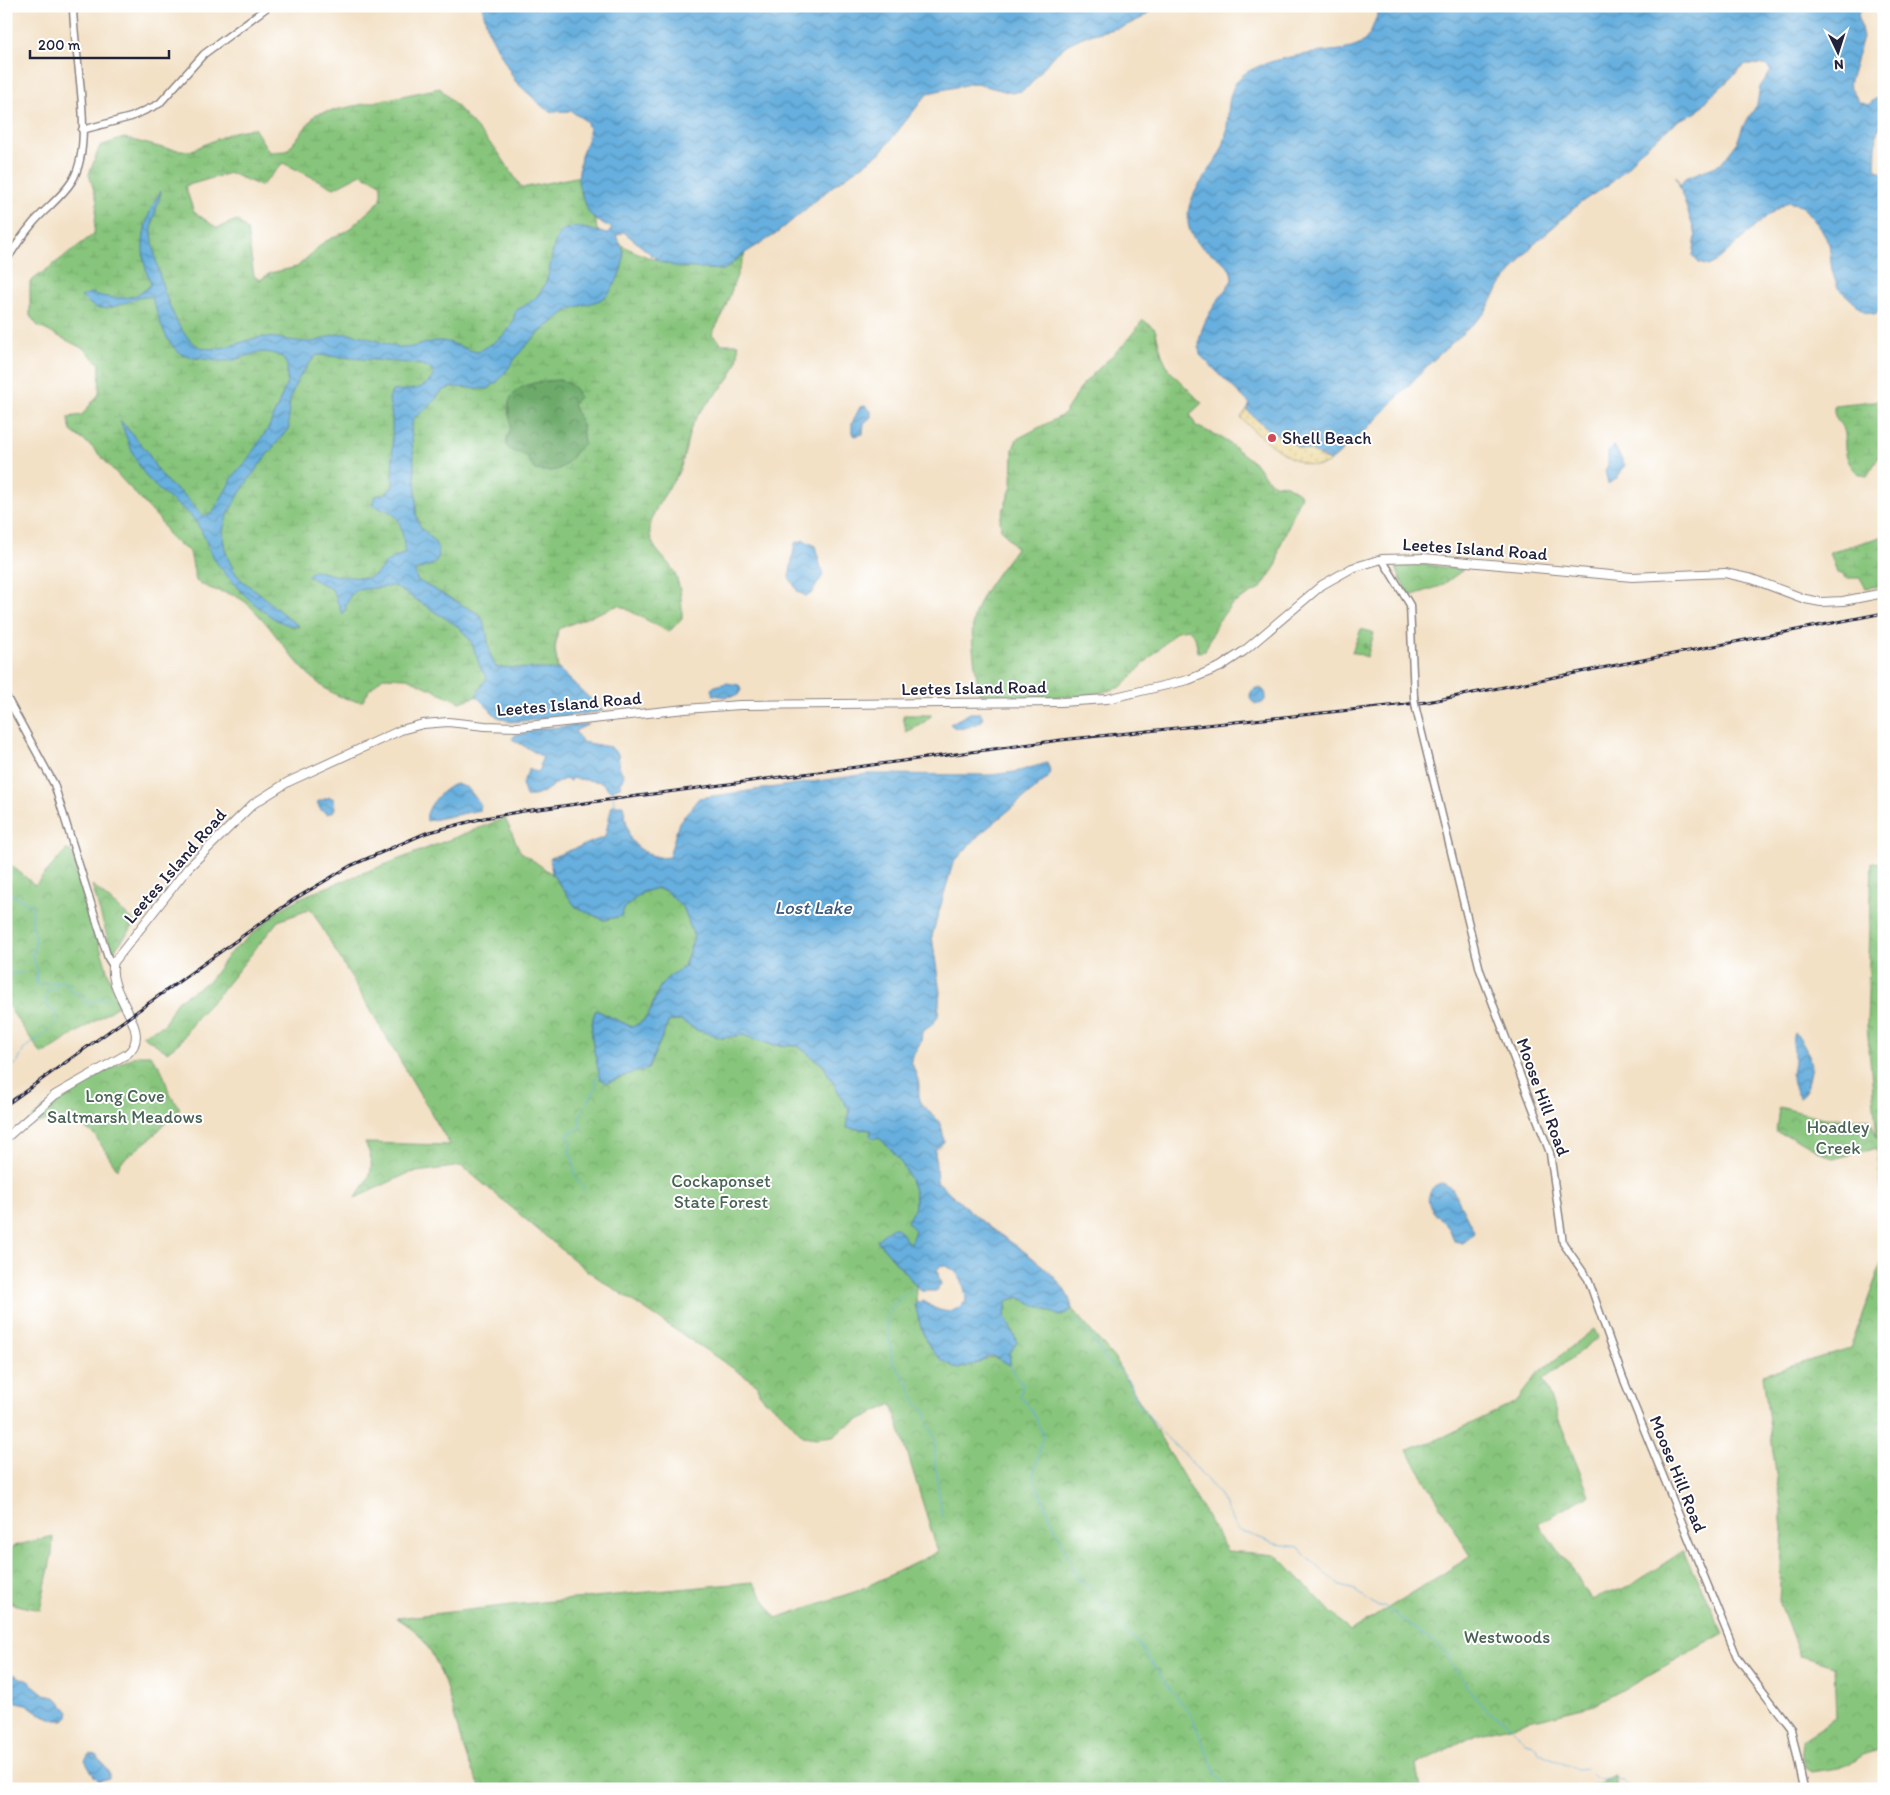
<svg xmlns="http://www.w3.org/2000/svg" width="1890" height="1795" font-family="Itim,sans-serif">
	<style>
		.forest { fill: url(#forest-crowns); stroke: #486653 }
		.wetland { fill: url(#wetland-marsh); stroke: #54745b; fill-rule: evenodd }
		.sand { fill: url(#sand-dots); stroke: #887e6c }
		.cemetery { fill: url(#cemetery-stones); stroke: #54745b }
		.park { fill: url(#park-crowns); stroke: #54745b }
		.water { fill: url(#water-waves); stroke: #44688c }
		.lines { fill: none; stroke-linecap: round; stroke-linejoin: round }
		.stream { stroke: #66afde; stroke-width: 1 }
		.tertiary-casing { stroke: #8a8280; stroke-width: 9 }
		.secondary-casing { stroke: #8a8280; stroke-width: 10 }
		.tertiary { stroke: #fff; stroke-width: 6 }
		.secondary { stroke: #fff; stroke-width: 8 }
		.rail-casing { stroke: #22223b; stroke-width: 3 }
		.rail { stroke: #fff; stroke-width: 1; stroke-dasharray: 4; stroke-linecap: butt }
		.tertiary-bridge-casing { stroke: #8a8280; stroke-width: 9; stroke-linecap: butt }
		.tertiary-bridge { stroke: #fff; stroke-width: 6 }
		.poi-dot { fill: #d1495b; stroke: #fff; stroke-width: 2 }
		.labels { text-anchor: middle; stroke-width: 4; stroke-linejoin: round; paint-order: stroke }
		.poi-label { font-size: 18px; fill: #22223b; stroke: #fff; text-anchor: start }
		.street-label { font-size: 18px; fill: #22223b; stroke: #fff }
		.park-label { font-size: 18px; fill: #4a6355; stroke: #fff }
		.water-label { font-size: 19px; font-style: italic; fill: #3d5a7c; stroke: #fff }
	</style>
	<defs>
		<pattern id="forest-crowns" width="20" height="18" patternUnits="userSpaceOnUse" patternTransform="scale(1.25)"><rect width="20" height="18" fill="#6daa6b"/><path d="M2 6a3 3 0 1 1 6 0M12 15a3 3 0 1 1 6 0" fill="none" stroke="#598a59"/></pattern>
		<pattern id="wetland-marsh" width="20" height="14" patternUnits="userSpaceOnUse" patternTransform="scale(1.25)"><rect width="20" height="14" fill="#87c57b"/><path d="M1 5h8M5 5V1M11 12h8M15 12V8" fill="none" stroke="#74a96b"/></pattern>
		<pattern id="sand-dots" width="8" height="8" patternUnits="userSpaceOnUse" patternTransform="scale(1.25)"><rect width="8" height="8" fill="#eeda9e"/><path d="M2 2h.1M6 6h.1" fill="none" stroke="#ccbb89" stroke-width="1.8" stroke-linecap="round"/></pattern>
		<pattern id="cemetery-stones" width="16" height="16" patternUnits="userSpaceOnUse" patternTransform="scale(1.25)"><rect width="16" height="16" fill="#87c57b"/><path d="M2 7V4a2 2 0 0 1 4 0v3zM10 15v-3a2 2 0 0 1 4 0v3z" fill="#74a96b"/></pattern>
		<pattern id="park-crowns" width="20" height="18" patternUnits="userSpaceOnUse" patternTransform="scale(1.25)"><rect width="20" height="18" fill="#87c57b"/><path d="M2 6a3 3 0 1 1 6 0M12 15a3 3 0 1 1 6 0" fill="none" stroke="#74a96b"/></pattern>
		<pattern id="water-waves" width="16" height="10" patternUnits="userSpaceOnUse" patternTransform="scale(1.25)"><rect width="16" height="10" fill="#66afde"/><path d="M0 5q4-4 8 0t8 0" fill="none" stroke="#548eb5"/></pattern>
	</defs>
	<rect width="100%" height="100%" fill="#fff"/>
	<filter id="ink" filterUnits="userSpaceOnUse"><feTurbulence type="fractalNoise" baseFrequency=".02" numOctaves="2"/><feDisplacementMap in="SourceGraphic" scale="10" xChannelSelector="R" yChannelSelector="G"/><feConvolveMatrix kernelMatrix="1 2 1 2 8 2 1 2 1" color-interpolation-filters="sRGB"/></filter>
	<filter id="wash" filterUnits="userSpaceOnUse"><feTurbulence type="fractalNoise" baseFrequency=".0096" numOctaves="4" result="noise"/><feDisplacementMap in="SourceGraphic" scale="20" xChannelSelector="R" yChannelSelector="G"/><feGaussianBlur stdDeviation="1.12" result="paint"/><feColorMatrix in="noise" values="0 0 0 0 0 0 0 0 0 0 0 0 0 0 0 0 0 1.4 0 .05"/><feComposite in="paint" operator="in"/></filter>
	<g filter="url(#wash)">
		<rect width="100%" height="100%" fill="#f3e1c6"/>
		<!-- forest -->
		<path class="forest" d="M560 380C569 383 577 387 579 397L573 404 582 425 584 443C566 460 567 476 535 470L528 459 509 450 507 446C506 438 510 431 510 423 511 415 507 408 510 399 515 382 545 381 560 380Z"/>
		<!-- wetland -->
		<path class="wetland" d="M440 88 498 152 522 188 590 174 597 230C642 260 671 267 723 270L745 253 723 314 712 334 722 344H738C742 379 711 393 695 420 686 434 687 455 679 471 671 488 652 508 650 528 648 549 668 558 675 574 681 589 682 602 682 618L669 632 619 605 558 629 555 649 558 669 460 702 407 678 383 677 369 690 363 701C319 701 291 653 265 622 257 614 249 603 239 598 224 590 214 593 196 581L190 552 171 539 159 519 91 446 71 431 68 417 82 415 99 394 100 364 84 349 38 326 30 316V282L94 234 97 201 89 174 100 146 124 138 163 148 190 151 233 132 254 128 269 152 287 151 316 114ZM283 163 334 188 361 174 381 183V200L347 231 324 242 297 267 270 273 260 280 254 276 247 230 237 220 217 228 194 212 185 186 230 173 261 186ZM560 380C569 383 577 387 579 397L573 404 582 425 584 443C566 460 567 476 535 470 531 465 529 458 524 455 518 452 509 452 507 446 504 437 512 432 511 424 511 419 508 415 508 409 509 383 540 381 560 380Z
			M1143 320 1155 329 1162 355 1169 370 1202 403 1190 414 1196 426 1222 438 1256 464 1266 478 1274 484 1287 485 1301 495 1279 549 1277 564 1261 588 1231 605 1217 623 1205 651 1198 652 1195 636 1188 629 1177 631 1121 687 1100 693 1068 697 980 698C977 674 968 636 975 613 983 589 1002 568 1016 548L1001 529 1000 519 1012 486 1013 449 1017 439 1063 415 1084 383 1125 343Z
			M1884 400V449L1867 476C1853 475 1845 458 1845 446 1844 442 1846 438 1845 434 1843 422 1833 424 1834 405Z
			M1884 536V585L1866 588 1860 578H1845L1843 574 1837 573 1830 552Z"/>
		<!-- sand -->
		<path class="sand" d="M1247 409C1250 416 1279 437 1288 442L1297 435 1298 436 1294 444H1313L1320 458 1331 461C1308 481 1256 434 1241 418Z"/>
		<!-- cemetery -->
		<path class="cemetery" d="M1361 629 1374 633 1367 657 1352 652Z"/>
		<!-- park -->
		<path class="park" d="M1394 563 1423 564 1463 570 1441 586 1410 596 1407 594Z
			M903 715H932L921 725 906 732Z
			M505 818 520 851 552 874 576 907 604 920 621 916 625 907 643 892 656 888 666 891 684 909 694 937 684 966C677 973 666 977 660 987 651 1003 652 1019 632 1027L596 1010C586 1033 596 1055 601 1079L613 1081 629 1074 648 1069 669 1021H681L697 1030 722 1038 743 1035 772 1045 798 1046 823 1065 847 1107H850L861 1130 867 1128C888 1138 918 1180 915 1204 915 1210 909 1217 907 1222L916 1230 910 1246 877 1240 916 1286C915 1309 920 1330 933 1350L979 1363C992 1353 997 1358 1010 1365L1005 1316 1007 1301 1018 1297 1060 1316 1072 1309 1114 1358 1227 1551 1277 1555 1350 1632 1471 1556 1407 1450 1441 1438 1516 1402 1537 1374 1594 1329 1598 1337 1543 1380 1589 1495 1538 1523 1577 1576 1591 1600 1630 1586 1683 1551 1724 1633 1595 1705 1476 1734 1416 1765 1420 1789H482C451 1741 456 1678 418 1634 413 1628 404 1623 397 1618L521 1604 753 1582 776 1618 857 1591 938 1552 892 1404 844 1427 833 1436 816 1438 803 1436 780 1411 765 1400 759 1393 758 1385 586 1270 462 1166 409 1173 355 1198C371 1178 377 1166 365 1143L450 1145 311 909 278 921 219 994 196 1018 180 1042 167 1052 142 1035 164 1025 176 1002 210 980 229 954 281 909 304 896Z
			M66 850 71 851 118 1006 42 1055 6 1003V861L35 885Z
			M1872 862 1884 863V1220L1877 1148 1833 1159 1803 1142 1776 1132 1779 1107 1824 1118 1870 1119 1877 1139 1867 1025Z
			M92 885 136 923 112 953Z
			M137 1055H150C154 1060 160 1066 162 1071 169 1088 166 1092 180 1108L152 1137 122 1161 117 1169 94 1134 76 1122 75 1115 23 1126 60 1094Z
			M1884 1256V1748L1862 1755 1845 1767 1812 1772 1806 1768 1802 1740 1836 1718 1834 1666 1800 1656 1779 1601 1783 1527 1763 1375 1850 1348Z
			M53 1536 52 1554 40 1610 12 1604V1602L6 1604V1553L14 1546Z
			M1615 1776 1617 1789H1586L1587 1788Z"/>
		<!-- water -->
		<path class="water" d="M482 6H1156L1142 18 1125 26 1085 36 1068 44 1052 57 1029 86 1021 91 1012 93 974 83 928 93 881 152 833 186 776 234 745 253 724 270 678 267 660 262 624 232 616 236C618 240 622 245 623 250 626 261 618 280 612 289 600 308 579 301 563 314 548 326 529 340 518 355 508 368 502 380 488 389L452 387 442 391 431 405 414 418 411 428C413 450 415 472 416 494 417 502 415 510 417 518 420 534 437 534 439 556L434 564 415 571 417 580 479 614C491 630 485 651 496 667L560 670 603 711 558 718 510 722 496 716 476 696 487 677 481 669 471 641 459 627 394 586 357 590 350 596 343 615 332 589 307 576 314 570 337 576 366 578 375 575 388 561 405 553C403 541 403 518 390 512 383 508 379 510 372 504L375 496 385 494 393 487 392 418 389 399 392 391C410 389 425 392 434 374L428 367 418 364 317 355C296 377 286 397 289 428 270 451 231 498 224 527 221 543 228 562 237 575 243 583 253 588 261 594 273 606 285 616 299 626 273 629 229 581 215 560 208 548 204 533 196 522 186 508 168 500 156 487 137 470 129 444 120 420L147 451 156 468 168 483 184 495 203 516 212 514 236 472 243 466 269 427 287 383V365L282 357C261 347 254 355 234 360 224 362 214 361 204 359 198 358 190 358 185 356 165 347 158 315 152 297 134 294 118 311 98 308 92 307 86 300 81 297L90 293C110 299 136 303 151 284 137 252 142 220 161 191 159 203 153 215 152 228 152 255 172 342 204 348 223 352 244 339 263 337 279 337 293 342 309 342 318 343 328 335 338 334 358 331 378 343 397 347 412 351 427 340 442 341 454 342 465 350 478 352 496 341 513 334 515 311 527 305 537 299 544 286 554 268 549 232 569 228 581 225 596 232 608 234L612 228 596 220 589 213 579 187 578 179 581 156 588 137 589 129 586 121 571 111 552 112 544 108 515 81 488 30Z
			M1382 6H1864L1858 14 1863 37 1849 84 1859 102 1868 105 1875 99 1884 96V121L1877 132 1875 169 1884 174 1883 310 1874 314 1865 312 1838 288 1832 271 1829 243 1819 226 1801 205 1788 202 1767 216 1716 262 1708 266 1699 263 1693 256 1696 236 1676 176 1680 186 1685 178 1721 164 1737 143 1743 126 1757 105 1760 87 1771 71 1765 65 1746 64 1709 98 1697 112 1679 120 1637 154 1626 169 1612 182 1580 203 1531 247 1499 288 1484 314 1430 363 1372 424 1331 461 1312 452 1314 444 1310 451 1299 448 1293 444 1297 435 1292 443C1283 441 1250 416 1247 409L1250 404 1200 355C1194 327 1218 302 1232 280 1233 251 1184 256 1188 213 1191 188 1214 169 1223 146 1231 125 1224 104 1235 84 1247 62 1298 55 1322 52 1335 50 1356 51 1365 40 1373 32 1375 16 1382 6Z
			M865 406 871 411V417L864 423 863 434 855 436 852 433V423L860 407Z
			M1614 446 1625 465 1617 478 1608 484 1605 470 1608 465V452Z
			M804 540 815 546 823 575 811 594 806 596 798 592 789 577 795 543Z
			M727 683 739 685 741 690 738 695 726 697 713 695 711 689 715 686Z
			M1250 696a8 8 0 1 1 16 0a8 8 0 1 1-16 0Z
			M970 713H980L983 716 982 721C972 726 958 733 950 724Z
			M589 724 575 731 582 742 610 747 618 754 620 769 624 775 620 787 610 791 601 782 571 778 570 781 565 779C550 784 544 798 526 796L522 784 529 769 537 772 541 768 540 764 543 757 512 739 515 735 527 733 528 730Z
			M1047 763 1050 770 1048 778 979 835 953 863 932 936 940 992 938 1016 932 1025 922 1032 921 1041 911 1060C913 1068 919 1078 919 1087 919 1092 918 1096 921 1102 931 1119 942 1113 944 1142L935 1150 937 1181C954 1197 971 1212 989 1227 1014 1245 1068 1276 1072 1309L1060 1316 1018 1297 1007 1301 1005 1316 1017 1342 1010 1353V1365L993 1356H988L979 1363 958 1369C926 1354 923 1337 915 1304L923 1300C936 1312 953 1317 966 1301 965 1284 959 1268 941 1265L937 1270 941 1285 936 1291H921L877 1240 891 1228H897L910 1245 915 1230 907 1222C909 1217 915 1209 915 1204 917 1182 895 1148 877 1137L874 1139 870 1135 871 1130 847 1128 850 1108 847 1107 823 1065 798 1046 772 1045 743 1035 722 1038 697 1030 681 1021H669L648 1069 629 1074 607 1083 600 1079C596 1055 586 1032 596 1010L632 1027C653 1019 651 1005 660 987 665 978 675 972 684 967L694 937 684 909 666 891 656 888 643 892 625 907 621 916 604 920 576 907 552 874 550 858 605 837 612 805H623C625 812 628 835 631 840 639 851 657 860 669 857L679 822 699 798 867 774 990 775 1015 772Z
			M456 784 468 788 481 805 480 810 427 821C423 809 445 786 456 784Z
			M330 797 334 799 335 808 333 812 327 814 320 809 317 802Z
			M1794 1033 1799 1037 1809 1055 1811 1066 1805 1094 1800 1098C1786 1077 1795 1072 1794 1053 1794 1046 1791 1040 1794 1033Z
			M1442 1183 1452 1188 1474 1231 1473 1235 1463 1243 1454 1241C1452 1236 1451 1230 1447 1226 1440 1217 1423 1207 1430 1193 1432 1187 1436 1184 1442 1183Z
			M6 1671 28 1681 44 1694 57 1698 69 1712 68 1716 64 1720H56L39 1713 26 1704 13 1701 6 1692Z
			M89 1754 97 1755 109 1773V1778L99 1781 94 1776 85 1760Z"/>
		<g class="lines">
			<!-- stream -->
			<path class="stream" d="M613 790 614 805
				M6 891 32 906V926L36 942 32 954 37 969 36 983 39 985 65 981 68 982 69 990 82 996 86 1003H91L101 998 107 1001
				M6 973H22
				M6 1072 18 1062 24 1049 54 1027 58 1018 57 1014 49 1008 45 997 47 991 56 988 57 983
				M584 1191 575 1175 573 1159 569 1152 571 1140 567 1135 581 1127 579 1118 597 1086 595 1079 600 1074
				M916 1289 906 1293 894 1304 888 1313 886 1320 893 1363 908 1382 916 1404 925 1409 927 1421 935 1438V1463L942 1517
				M1068 1311 1094 1340 1106 1361 1120 1370 1132 1386 1135 1398 1163 1434 1188 1458 1219 1494 1238 1530 1276 1544 1299 1547 1305 1555 1340 1586 1355 1590 1378 1607 1384 1606 1447 1653 1453 1667 1484 1708 1508 1723 1524 1742 1533 1744 1540 1753 1577 1770 1587 1769 1596 1778 1623 1781 1630 1789
				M1010 1365 1020 1383H1023L1020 1396 1032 1411 1043 1435 1033 1477 1078 1579 1093 1589 1122 1629 1138 1642 1164 1681 1191 1715 1212 1765 1226 1789
				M1707 1789 1709 1788"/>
		</g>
	</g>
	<g filter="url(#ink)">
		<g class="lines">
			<!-- tertiary casing -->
			<g class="tertiary-casing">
				<path id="tertiary" d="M82 130 131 117 159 104 204 54 269 6
					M6 261C14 248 23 235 33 223 45 209 62 197 72 181 96 143 73 52 73 6
					M1382 559 1410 605 1414 697
					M6 696 54 784 108 958 113 966
					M1416 709 1480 970 1550 1153 1563 1243 1588 1279 1623 1378 1737 1657 1791 1728 1804 1789"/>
			</g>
			<!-- secondary casing -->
			<g class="secondary-casing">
				<path id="secondary" d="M6 1138 55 1095 127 1054C156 1031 104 993 114 962L188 868 253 804 288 782 401 730 423 724 448 722 485 726 518 727 685 709 740 705 1061 702 1107 699 1188 680 1220 667 1244 651 1322 585 1352 568 1382 559 1424 558 1632 577 1725 573 1752 579 1805 599 1821 602 1843 601 1884 593"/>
			</g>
			<!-- tertiary -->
			<use href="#tertiary" class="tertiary"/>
			<!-- secondary -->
			<use href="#secondary" class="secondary"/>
			<!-- rail casing -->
			<g class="rail-casing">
				<path id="rail" d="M6 1105 293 900 350 866 426 833 484 818 524 811 1061 740 1427 702 1884 613"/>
			</g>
			<!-- rail -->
			<use href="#rail" class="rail"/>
			<!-- tertiary-bridge casing -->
			<g class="tertiary-bridge-casing">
				<path id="tertiary-bridge" d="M1414 697 1416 709"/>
			</g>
			<!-- tertiary-bridge -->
			<use href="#tertiary-bridge" class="tertiary-bridge"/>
		</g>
	</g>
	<!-- markers -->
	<circle class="poi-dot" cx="1272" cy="438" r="5"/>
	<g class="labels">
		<!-- poi labels -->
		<g class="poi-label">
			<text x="1282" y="444">Shell Beach</text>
		</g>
		<!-- street labels -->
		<g class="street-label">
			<text transform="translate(1475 549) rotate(4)" y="6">Leetes Island Road</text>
			<text transform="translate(974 688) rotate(-1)" y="6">Leetes Island Road</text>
			<text transform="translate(569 704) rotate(-5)" y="6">Leetes Island Road</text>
			<text transform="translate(175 866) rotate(-49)" y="6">Leetes Island Road</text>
			<text transform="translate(1543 1097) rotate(70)" y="6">Moose Hill Road</text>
			<text transform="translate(1678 1474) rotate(68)" y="6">Moose Hill Road</text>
		</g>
		<!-- park labels -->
		<g class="park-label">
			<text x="125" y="1102">Long Cove<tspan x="125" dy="21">Saltmarsh Meadows</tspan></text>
			<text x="1838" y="1133">Hoadley<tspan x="1838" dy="21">Creek</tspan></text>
			<text x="721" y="1187">Cockaponset<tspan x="721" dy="21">State Forest</tspan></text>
			<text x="1507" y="1643">Westwoods</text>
		</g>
		<!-- water labels -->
		<g class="water-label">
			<text x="813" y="914">Lost Lake</text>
		</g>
	</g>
	<!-- margin -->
	<rect width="1890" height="1795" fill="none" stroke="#fff" stroke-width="25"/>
	<!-- north arrow -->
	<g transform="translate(1838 52) rotate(176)" stroke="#ffffff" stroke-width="4" paint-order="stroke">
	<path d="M0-4L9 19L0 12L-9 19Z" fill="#22223b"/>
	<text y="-8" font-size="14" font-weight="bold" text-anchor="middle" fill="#22223b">N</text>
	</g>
	<!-- scale -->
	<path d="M30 50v8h139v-8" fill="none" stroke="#22223b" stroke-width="2.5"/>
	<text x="38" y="50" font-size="15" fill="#22223b" stroke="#ffffff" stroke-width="4" paint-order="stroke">200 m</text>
</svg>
